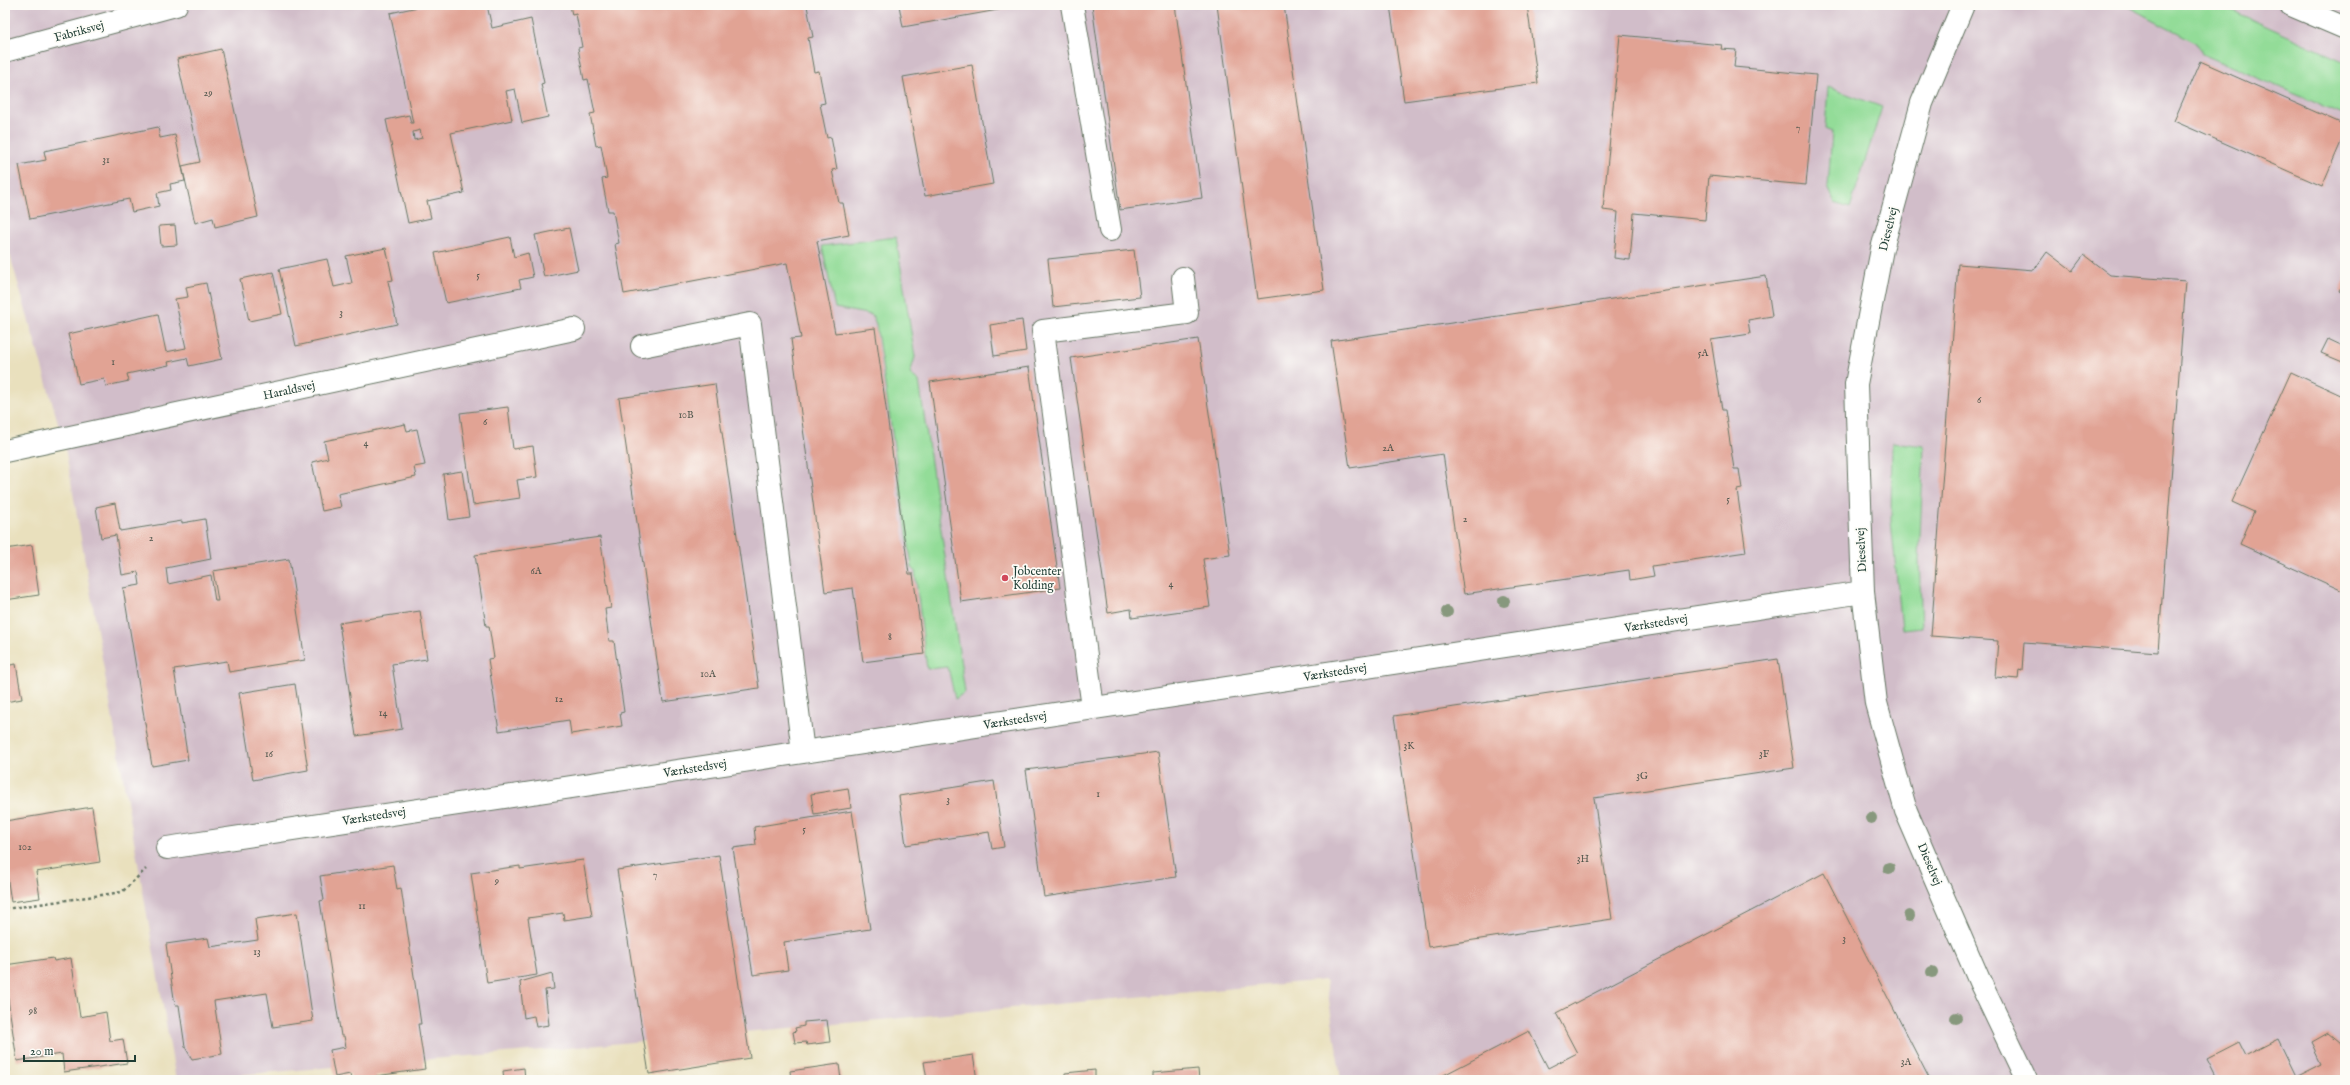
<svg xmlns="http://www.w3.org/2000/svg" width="2350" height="1085" font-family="'IM FELL English',serif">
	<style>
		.industrial { fill: #d1bdc9 }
		.green { fill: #93dc98; stroke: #598c66 }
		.building { fill: #e1a394; fill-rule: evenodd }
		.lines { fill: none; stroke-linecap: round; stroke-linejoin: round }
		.minor-casing { stroke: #667664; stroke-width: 24 }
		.path { stroke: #667664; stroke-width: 2.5; stroke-dasharray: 3 3; stroke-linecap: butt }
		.minor { stroke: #fff; stroke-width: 22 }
		.tree { fill: #87987d }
		.poi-dot { fill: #d1495b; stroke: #fdfcf7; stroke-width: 1.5 }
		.labels { text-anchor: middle; stroke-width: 3.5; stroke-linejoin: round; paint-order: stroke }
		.number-label { font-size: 10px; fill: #50564c }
		.street-label { font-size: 12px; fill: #1f3d34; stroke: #fdfcf7 }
		.poi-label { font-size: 12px; fill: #1f3d34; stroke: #fdfcf7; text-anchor: start }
	</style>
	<rect width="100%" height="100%" fill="#fdfcf7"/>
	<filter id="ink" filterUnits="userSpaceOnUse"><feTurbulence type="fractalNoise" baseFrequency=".025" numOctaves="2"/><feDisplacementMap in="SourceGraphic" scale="8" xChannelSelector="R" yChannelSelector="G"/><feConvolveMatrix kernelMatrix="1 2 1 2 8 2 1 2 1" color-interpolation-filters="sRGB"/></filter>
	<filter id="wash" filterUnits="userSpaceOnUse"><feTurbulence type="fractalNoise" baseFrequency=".012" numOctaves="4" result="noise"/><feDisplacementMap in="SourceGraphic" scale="16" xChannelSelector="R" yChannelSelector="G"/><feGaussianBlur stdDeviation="0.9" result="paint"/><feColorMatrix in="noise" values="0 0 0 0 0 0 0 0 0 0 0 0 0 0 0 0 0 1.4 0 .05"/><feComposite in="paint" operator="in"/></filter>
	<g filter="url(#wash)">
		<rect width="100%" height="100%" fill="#e9e0bd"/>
		<!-- industrial -->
		<path class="industrial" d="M5 5H2345V1080H1341L1326 980 555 1049 176 1080 65 447 5 238Z"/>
		<!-- green -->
		<path class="green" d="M2126 5H2220L2345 62 2344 115 2202 54 2197 43Z
			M1828 87 1882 107 1850 208 1835 203 1828 187 1832 132 1825 129Z
			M896 237 915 357 910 374 919 381 965 692 955 699 948 667 927 669 915 571 912 567 876 324 872 315 835 308 822 246Z
			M1892 442 1924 446 1919 560 1922 627 1902 629 1891 521Z"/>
		<g id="blocks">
			<!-- building -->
			<path class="building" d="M427 5H487L492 28 531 19 544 83 541 84 548 117 522 123 515 89 506 91 512 120 451 133 464 193 427 201 431 218 408 223 386 120 409 115 411 123H413L390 13ZM420 130 422 138 414 140 413 132Z
				M570 5 807 6 813 37 808 38 814 72 819 71 825 103 820 104 827 138 831 137 837 169 832 170 839 203H843L849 235 817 241 835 333 875 328 909 574H913L924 654 863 662 853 588 825 592 791 339 801 338 787 263 624 294 615 244 619 243 613 211H608L602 179 607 178 601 145 596 146 590 114 595 113 588 79 584 80 578 48 582 47 576 14 572 15Z
				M899 5H1019L1020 6 903 27Z
				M1092 5H1175L1202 198 1120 210Z
				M1217 5H1284L1324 290 1257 299Z
				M1390 5H1527L1538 83 1404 101Z
				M1620 35 1722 45 1721 49 1736 50 1734 67 1816 75 1806 185 1709 176 1705 220 1634 213 1630 260 1614 258 1618 212 1603 210Z
				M221 49 258 217 215 227 213 218 195 223 182 166 200 162 177 59Z
				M2200 61 2345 125V133L2322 186 2174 121Z
				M972 65 993 184 925 196 903 77Z
				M158 127 160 138 175 135 185 181 170 184 171 190 157 193 159 206 132 212 129 199 30 219 19 165 46 160 44 151Z
				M175 225 177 245 161 246 159 226Z
				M569 228 578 270 544 277 535 235Z
				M510 237 514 257 528 253 533 277 519 280 521 288 446 303 435 253Z
				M386 248 393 280 388 281 397 324 296 346 279 269 327 259 334 287 352 283 346 256Z
				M1134 250 1140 297 1053 307 1048 259Z
				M2047 252 2072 271 2084 255 2110 275 2186 281 2158 652 2024 642 2022 670 2019 669 2018 679 1995 677 1998 641 1931 636 1958 264 2034 270Z
				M273 272 282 314 249 321 240 279Z
				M1766 276 1772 316 1748 320 1750 334 1711 340 1722 410H1725L1734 469H1739L1742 489 1737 490 1746 552 1652 566 1654 576 1630 580 1629 570 1464 594 1443 454 1350 468 1331 341Z
				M2345 278V294L2339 291Z
				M206 283 222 359 189 366 187 358 168 362 169 365 127 374 129 381 106 386 104 379 79 384 68 334 158 314 166 352 186 348 175 299 188 297 186 287Z
				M1022 320 1026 351 994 356 990 325Z
				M1198 339 1230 555 1203 559 1210 607 1132 618 1131 609 1108 613 1071 358Z
				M2328 339 2345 347V363L2321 353Z
				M1029 367 1060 588 961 602 930 382Z
				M2291 372 2345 397V592L2240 544 2254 512 2232 502Z
				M715 384 759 688 663 702 619 398Z
				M508 407 513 449 533 446 537 477 517 480 520 498 473 505 460 413Z
				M405 424 407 431 417 429 425 465 414 467 416 477 338 494 341 507 322 511 312 462 328 458 324 441Z
				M462 471 469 517 449 520 443 474Z
				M115 503 120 531 182 521V523L205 519 211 559 166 568 168 584 211 575 215 601H218L213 571 289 559 305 660 229 672 227 661 174 669 188 760 152 766 123 588 140 585 138 572 122 575 116 535 101 538 96 507Z
				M600 537 611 608 605 609 609 641H614L624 712 620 713 622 726 571 734 569 720 499 731 488 659 494 658 489 626H486L475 555Z
				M32 545 39 595 5 600V549Z
				M420 611 427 659 392 664 402 729 356 736 339 623Z
				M1778 659 1794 768 1594 798 1612 919 1428 947 1394 716Z
				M16 664 22 699 5 702V666Z
				M295 684 308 770 253 780 239 693Z
				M1158 752 1176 877 1044 897 1026 770Z
				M994 781 1004 847 992 849 989 832 906 845 899 796Z
				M848 788 851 808 814 814 811 794Z
				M92 807 100 862 36 872 40 898 11 902 7 875 6 876 5 872V821Z
				M852 811 870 929 784 942 788 970 753 975 733 848 756 845 754 827Z
				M719 855 750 1058 649 1074 617 870Z
				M583 860 592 916 564 920 563 913 528 918 537 975 487 983 471 873 520 866V869Z
				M393 865 397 889 401 888 421 1024H418L425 1069 376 1076V1080H351L350 1074 335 1077 330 1050 346 1047 344 1036H341L320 901 324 900 320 876Z
				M1824 873 1930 1080H1434L1529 1031 1548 1068 1577 1053 1556 1013Z
				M297 913 313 1021 273 1027 267 993 214 1001 222 1054 192 1059 185 1047 179 1005H175L166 944 208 938 210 947 258 940 255 919Z
				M53 958 54 961 71 958 80 1017 106 1012 110 1041 123 1039 127 1063 64 1072 62 1054 17 1061 5 979V965Z
				M552 973 554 989 545 990 549 1025 536 1027 534 1016 524 1018 520 982Z
				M827 1020 830 1042 807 1045 806 1042 795 1043 793 1032 796 1031 795 1028 804 1026V1022Z
				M2328 1033 2345 1047V1080H2218L2207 1058 2238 1042 2245 1056 2278 1039 2296 1076 2322 1063 2312 1042Z
				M973 1055 977 1080H927L924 1062Z
				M839 1064 841 1080H791L790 1071Z
				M524 1068 525 1080H504L503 1071Z
				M1198 1069 1199 1080H1153V1073Z
				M1095 1070V1080H1065V1073Z"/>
		</g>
	</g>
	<g filter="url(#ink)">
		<use href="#blocks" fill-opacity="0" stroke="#667664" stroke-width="1"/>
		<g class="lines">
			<!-- minor casing -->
			<g class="minor-casing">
				<path id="minor" d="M1072 5 1110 230
					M1963 5 1922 103 1882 249 1856 384 1863 592 1876 703 1906 811 1980 982 2027 1080
					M2291 5 2345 28
					M5 51 176 5
					M642 346 750 324 803 752
					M5 451 574 329
					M1093 708 1043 331 1187 313 1183 278
					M167 848 1863 592"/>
			</g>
			<!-- path -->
			<path class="path" d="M5 909 122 892 146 869"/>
			<!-- minor -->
			<use href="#minor" class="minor"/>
		</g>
		<!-- trees -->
		<g class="tree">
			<circle cx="1504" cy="601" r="6"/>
			<circle cx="1447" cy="612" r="6"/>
			<circle cx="1871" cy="818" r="6"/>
			<circle cx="1889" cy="868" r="6"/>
			<circle cx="1909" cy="916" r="6"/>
			<circle cx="1932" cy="972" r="6"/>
			<circle cx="1956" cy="1018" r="6"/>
		</g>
	</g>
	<!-- markers -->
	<circle class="poi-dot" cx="1005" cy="578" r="4"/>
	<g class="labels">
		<!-- number labels -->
		<g class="number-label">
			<text x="208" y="96">29</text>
			<text x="1798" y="131">7</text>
			<text x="106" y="163">31</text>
			<text x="478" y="278">5</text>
			<text x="341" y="316">3</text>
			<text x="1703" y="356">5A</text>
			<text x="113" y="365">1</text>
			<text x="1979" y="403">6</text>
			<text x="686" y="418">10B</text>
			<text x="485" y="425">6</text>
			<text x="366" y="446">4</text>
			<text x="1388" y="451">2A</text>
			<text x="1728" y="502">5</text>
			<text x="1465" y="522">2</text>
			<text x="151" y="541">2</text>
			<text x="536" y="574">6A</text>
			<text x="1171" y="587">4</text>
			<text x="890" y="640">8</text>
			<text x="708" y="677">10A</text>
			<text x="559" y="702">12</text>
			<text x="383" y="716">14</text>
			<text x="1409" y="749">3K</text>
			<text x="269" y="757">16</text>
			<text x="1764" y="757">3F</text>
			<text x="1642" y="779">3G</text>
			<text x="1098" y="797">1</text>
			<text x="948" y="803">3</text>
			<text x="804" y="832">5</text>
			<text x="25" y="850">102</text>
			<text x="1583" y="862">3H</text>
			<text x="655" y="878">7</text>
			<text x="497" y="884">9</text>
			<text x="362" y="909">11</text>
			<text x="1844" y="942">3</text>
			<text x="257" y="955">13</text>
			<text x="33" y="1014">98</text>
			<text x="1906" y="1065">3A</text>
		</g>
		<!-- street labels -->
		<g class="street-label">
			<text transform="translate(79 31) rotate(-15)" y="4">Fabriksvej</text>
			<text transform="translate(1888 229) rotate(-76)" y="4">Dieselvej</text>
			<text transform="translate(289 390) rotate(-12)" y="4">Haraldsvej</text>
			<text transform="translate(1861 550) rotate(-93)" y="4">Dieselvej</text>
			<text transform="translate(1656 623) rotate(-9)" y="4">Værkstedsvej</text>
			<text transform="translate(1335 672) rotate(-9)" y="4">Værkstedsvej</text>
			<text transform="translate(1015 720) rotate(-9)" y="4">Værkstedsvej</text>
			<text transform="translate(695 768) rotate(-9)" y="4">Værkstedsvej</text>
			<text transform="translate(374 816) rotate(-9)" y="4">Værkstedsvej</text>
			<text transform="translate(1930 864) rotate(67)" y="4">Dieselvej</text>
		</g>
		<!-- poi labels -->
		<g class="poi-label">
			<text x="1013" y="575">Jobcenter<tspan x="1013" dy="14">Kolding</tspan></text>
		</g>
	</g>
	<!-- margin -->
	<rect width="2350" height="1085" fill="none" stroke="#fdfcf7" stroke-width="20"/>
	<!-- scale -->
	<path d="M24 1055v6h111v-6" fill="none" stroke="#1f3d34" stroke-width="2"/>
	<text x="30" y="1055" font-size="12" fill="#1f3d34" stroke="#fdfcf7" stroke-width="3" paint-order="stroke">20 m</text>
</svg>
